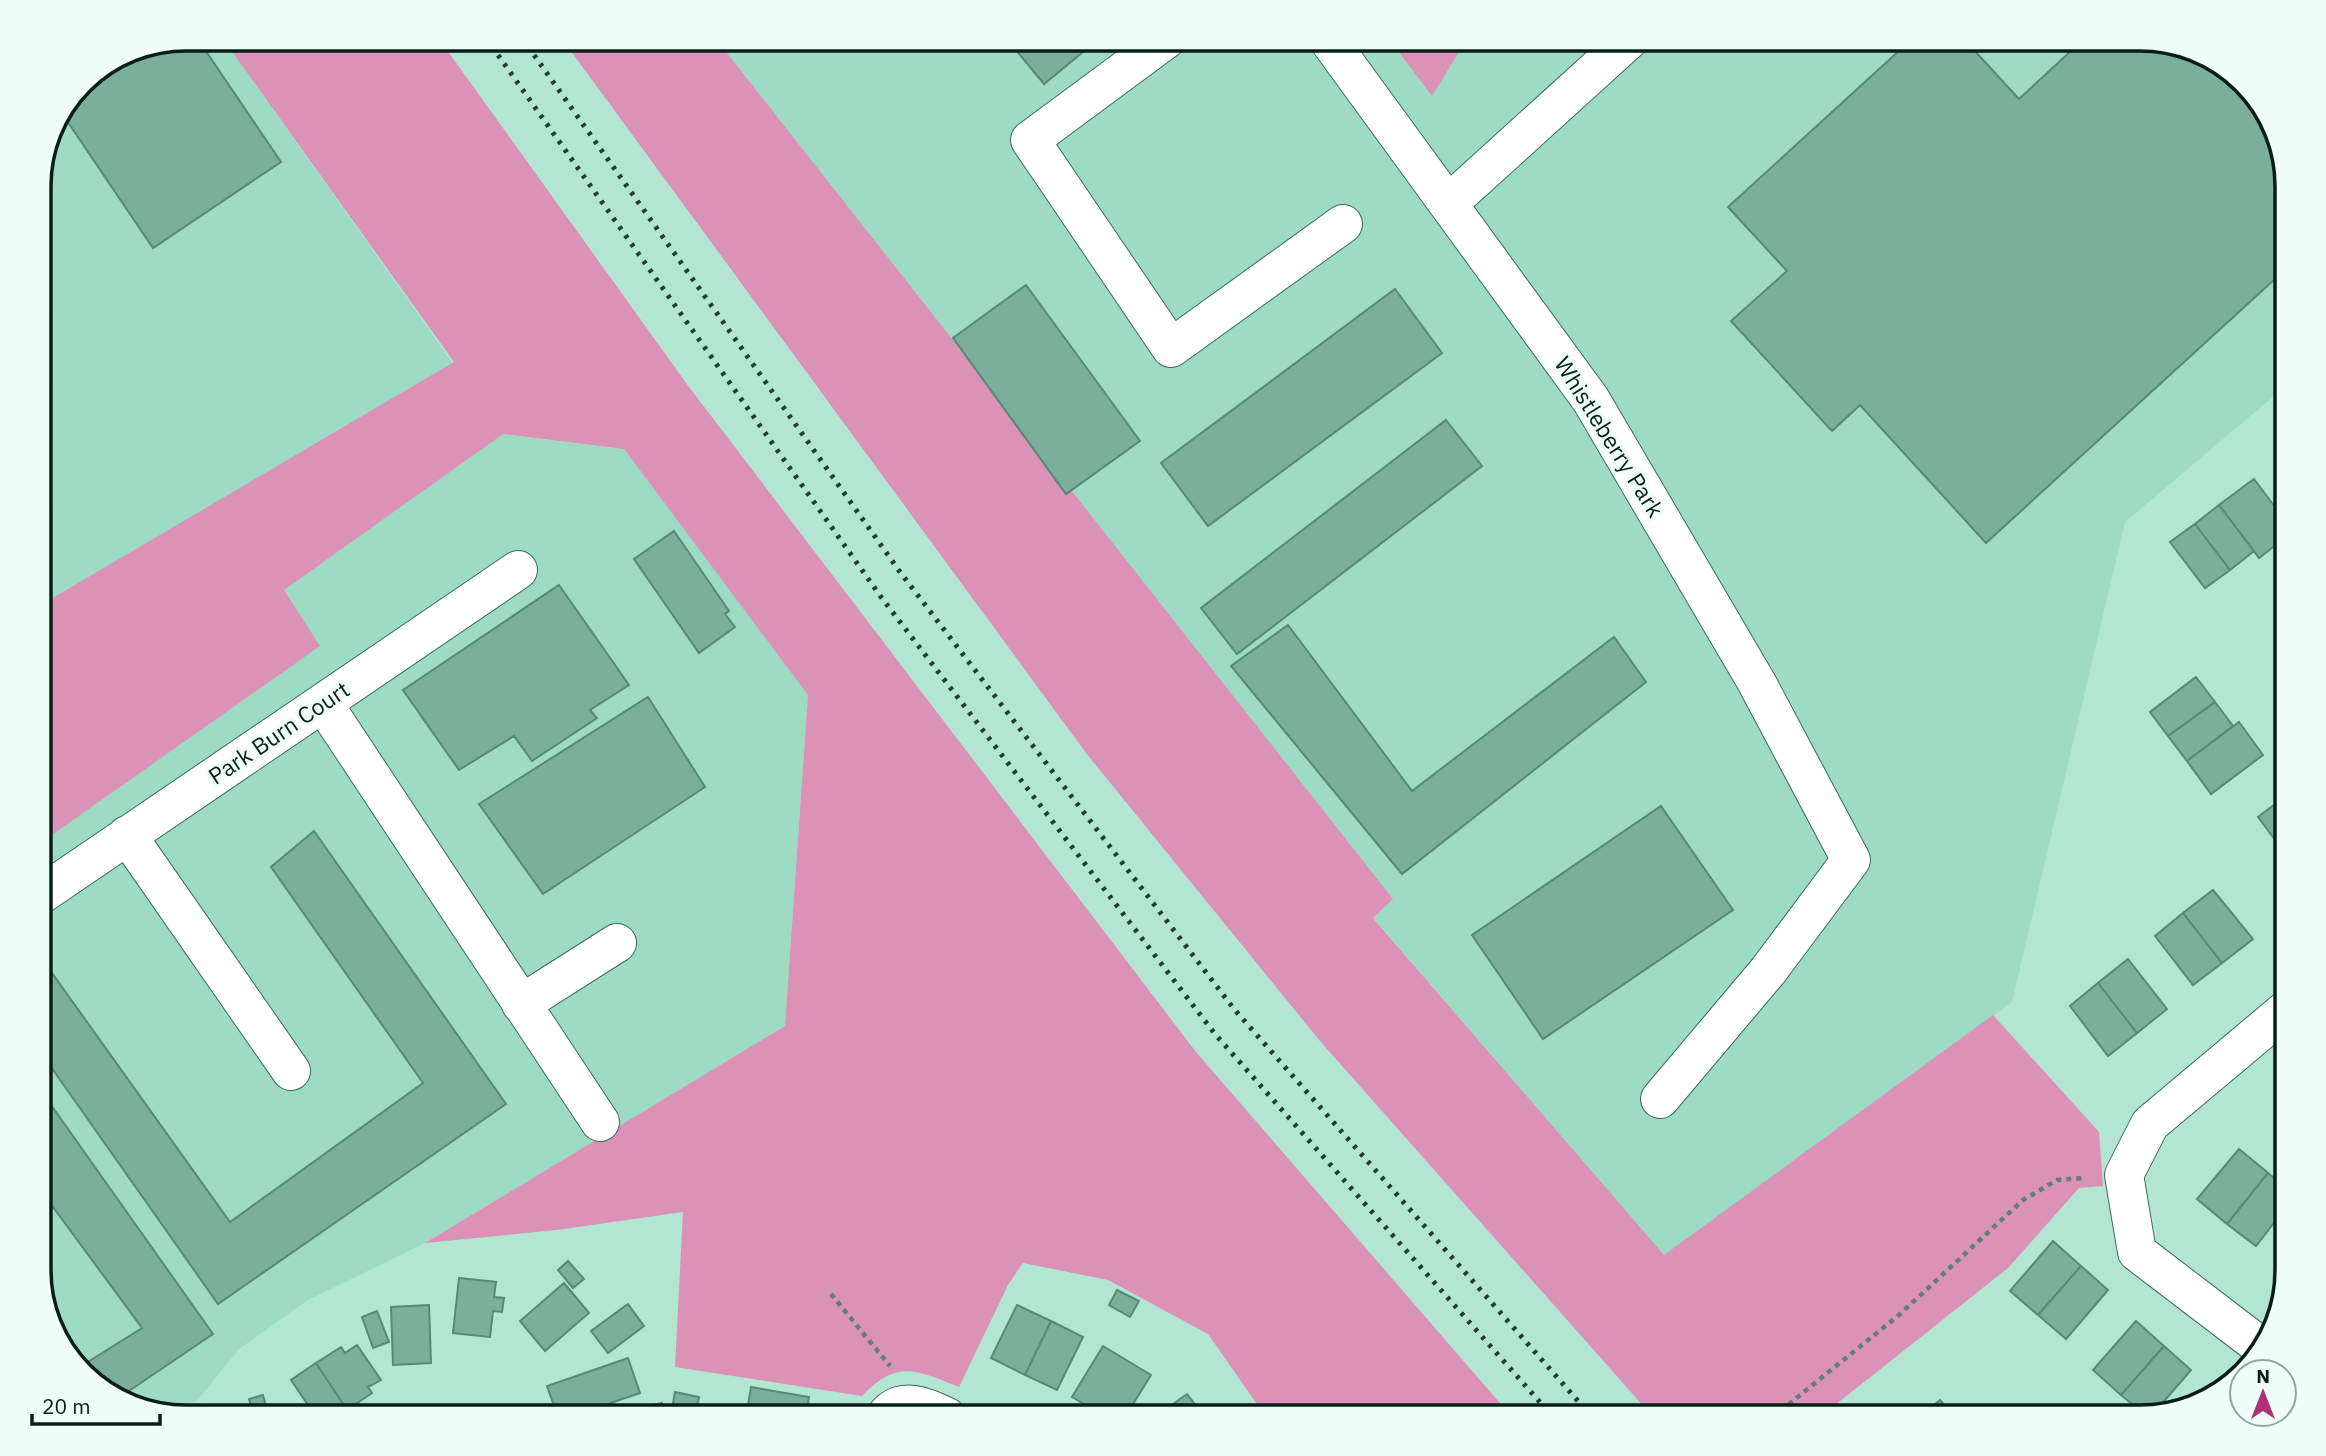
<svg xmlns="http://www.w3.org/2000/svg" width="2326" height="1456" font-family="'IBM Plex Sans',sans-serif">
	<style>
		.built { fill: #9edbc4 }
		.green { fill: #dc91b6 }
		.building { fill: #7bae9b; stroke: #578976; stroke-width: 2 }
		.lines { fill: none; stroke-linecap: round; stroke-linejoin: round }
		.minor-casing { stroke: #396b5a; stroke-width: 40 }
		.path { stroke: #5d8174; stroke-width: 4.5; stroke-dasharray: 5 5; stroke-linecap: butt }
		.minor { stroke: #fff; stroke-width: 38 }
		.rail { stroke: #223c33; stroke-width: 5; stroke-dasharray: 3.5 7; stroke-linecap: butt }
		.labels { text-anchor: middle; stroke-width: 7; stroke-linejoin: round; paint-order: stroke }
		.street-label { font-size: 23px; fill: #091e17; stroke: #effef8 }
		.rim { fill: none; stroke: #091e17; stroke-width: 3.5 }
	</style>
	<rect width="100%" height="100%" fill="#b2e6d2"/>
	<!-- built -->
	<path class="built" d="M2140 38 2222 63 2268 113 2287 186V385L2125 522 2012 1002 1664 1256 1373 917 1392 899 716 39Z
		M186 39H223L503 434 624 449 808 694 785 1026 425 1243 308 1300 239 1349 192 1407 180 1416 104 1393 58 1344 39 1279V177L50 129 82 81 130 50Z"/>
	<!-- green -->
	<path class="green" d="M223 39H439L689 387 1196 1052 1512 1417H1266L1208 1334 1108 1280 1023 1263 1008 1285 959 1387C917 1370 897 1359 862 1396L675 1367 683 1212 557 1230 425 1243 785 1026 808 695 624 449 503 434 284 590 320 646 39 844V606L454 362Z
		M562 39H716L1393 899 1373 918 1664 1255 1993 1015 2099 1132 2103 1186 2079 1188 2008 1268 1820 1417H1653L1320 1041 1086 753Z
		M1389 39H1467L1432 96Z"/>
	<!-- building -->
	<path class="building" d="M186 38H197L281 162 153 248 61 112 82 81 130 50Z
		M1006 38H1100L1044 84Z
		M1913 38H1963L2019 99 2085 38H2140L2222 63 2268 113 2287 186V268L1986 543 1860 405 1832 431 1731 321 1787 271 1728 207Z
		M1026 285 1140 441 1066 494 953 338Z
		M1395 289 1442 353 1208 526 1161 463Z
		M1446 420 1482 466 1237 654 1201 608Z
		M2254 479 2287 523V536L2259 558 2219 505Z
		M2219 505 2254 551 2230 570 2195 524Z
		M2195 524 2230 570 2205 588 2170 542Z
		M674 531 729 611 725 614 735 627 699 653 634 559Z
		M559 585 629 685 590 710 597 718 532 761 514 736 459 770 403 690Z
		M1288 625 1412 791 1614 637 1646 682 1402 874 1231 666Z
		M2196 677 2215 702 2168 736 2150 712Z
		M648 697 705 787 543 894 479 804Z
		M2215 702 2233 726 2187 761 2168 736Z
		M2239 722 2263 755 2211 794 2187 761Z
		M2287 795V844L2281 848 2258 817Z
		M1661 806 1733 910 1543 1039 1472 935Z
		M314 831 506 1104 218 1304 39 1050V974L47 966 230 1222 423 1083 271 867Z
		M2213 890 2253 939 2222 963 2183 913Z
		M2183 913 2222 963 2193 985 2155 936Z
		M2128 959 2167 1009 2137 1033 2098 983Z
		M2098 983 2137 1033 2108 1056 2070 1006Z
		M39 1088 213 1334 120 1397 104 1393 80 1367 142 1328 39 1188Z
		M2239 1149 2268 1173 2227 1224 2197 1199Z
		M2268 1173 2287 1189V1206L2256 1246 2227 1224Z
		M2053 1241 2081 1266 2038 1315 2010 1291Z
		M568 1261 584 1279 573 1288 558 1270Z
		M2081 1266 2108 1290 2066 1339 2038 1315Z
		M459 1278 496 1282 494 1297 504 1298 502 1312 493 1311 490 1337 453 1333Z
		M564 1283 589 1313 545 1351 520 1321Z
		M1117 1290 1139 1301 1130 1317 1109 1305Z
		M628 1304 644 1326 608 1353 591 1331Z
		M429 1305 431 1363 393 1365 391 1307Z
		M1017 1305 1051 1321 1025 1375 991 1358Z
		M377 1311 389 1342 373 1348 362 1317Z
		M1051 1321 1083 1337 1057 1390 1025 1375Z
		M2136 1321 2164 1346 2121 1395 2093 1370Z
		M357 1345 381 1380 368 1387 372 1393 347 1410 316 1363 341 1347 345 1353Z
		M1103 1346 1151 1375 1125 1417H1106L1072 1397Z
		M2164 1346 2191 1370 2153 1414 2146 1416 2121 1395Z
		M628 1358 640 1393 569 1417H558L547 1386Z
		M316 1363 347 1410 336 1417H316L291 1380Z
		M751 1387 809 1397 806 1417H746Z
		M675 1392 699 1397 696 1414 672 1409Z
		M1187 1394 1205 1417H1155Z
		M263 1395 266 1406 252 1409 249 1399Z
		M1940 1400 1955 1417H1920Z
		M662 1403 664 1413 654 1415 652 1405Z"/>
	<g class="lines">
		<!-- minor casing -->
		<g class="minor-casing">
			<path id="minor" d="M1168 38 1030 140 1171 348 1343 224
				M1327 38 1591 400 1757 683 1851 860 1768 971 1660 1099
				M1448 204 1631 38
				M323 703 600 1122
				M127 835 291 1071
				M39 896 518 570
				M521 1004 617 943
				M2264 1349 2137 1252 2124 1175 2150 1124 2287 1009
				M885 1417C900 1394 929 1408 947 1417"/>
		</g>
		<!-- path -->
		<path class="path" d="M831 1294 890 1366
			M1773 1417 1899 1315 2023 1200 2057 1180 2084 1178"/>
		<!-- minor -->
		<use href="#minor" class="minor"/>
		<!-- rail -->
		<path class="rail" d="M486 38 881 597 1215 1034 1553 1417
			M522 38 900 572 1234 1009 1592 1417"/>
	</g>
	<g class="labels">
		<!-- street labels -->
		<g class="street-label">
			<text transform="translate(1609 437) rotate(58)" y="8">Whistleberry Park</text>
			<text transform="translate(279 733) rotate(-34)" y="8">Park Burn Court</text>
		</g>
	</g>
	<!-- crop -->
	<path d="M0 0H2326V1456H0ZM186 51H2140A135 135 0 0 1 2275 186V1270A135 135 0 0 1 2140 1405H186A135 135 0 0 1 51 1270V186A135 135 0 0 1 186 51Z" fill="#effef8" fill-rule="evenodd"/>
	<path class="rim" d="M186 51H2140A135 135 0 0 1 2275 186V1270A135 135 0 0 1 2140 1405H186A135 135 0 0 1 51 1270V186A135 135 0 0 1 186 51Z"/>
	<!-- north arrow -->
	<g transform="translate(2263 1393)"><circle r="33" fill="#effef8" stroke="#93a49e" stroke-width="2"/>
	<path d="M0-5L12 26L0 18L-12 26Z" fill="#af2f7b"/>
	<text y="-10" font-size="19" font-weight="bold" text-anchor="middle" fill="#091e17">N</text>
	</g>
	<!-- scale -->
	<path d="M32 1414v10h128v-10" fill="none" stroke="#091e17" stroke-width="3.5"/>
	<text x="42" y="1414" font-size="21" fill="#091e17" stroke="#effef8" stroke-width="5" paint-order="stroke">20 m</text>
</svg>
